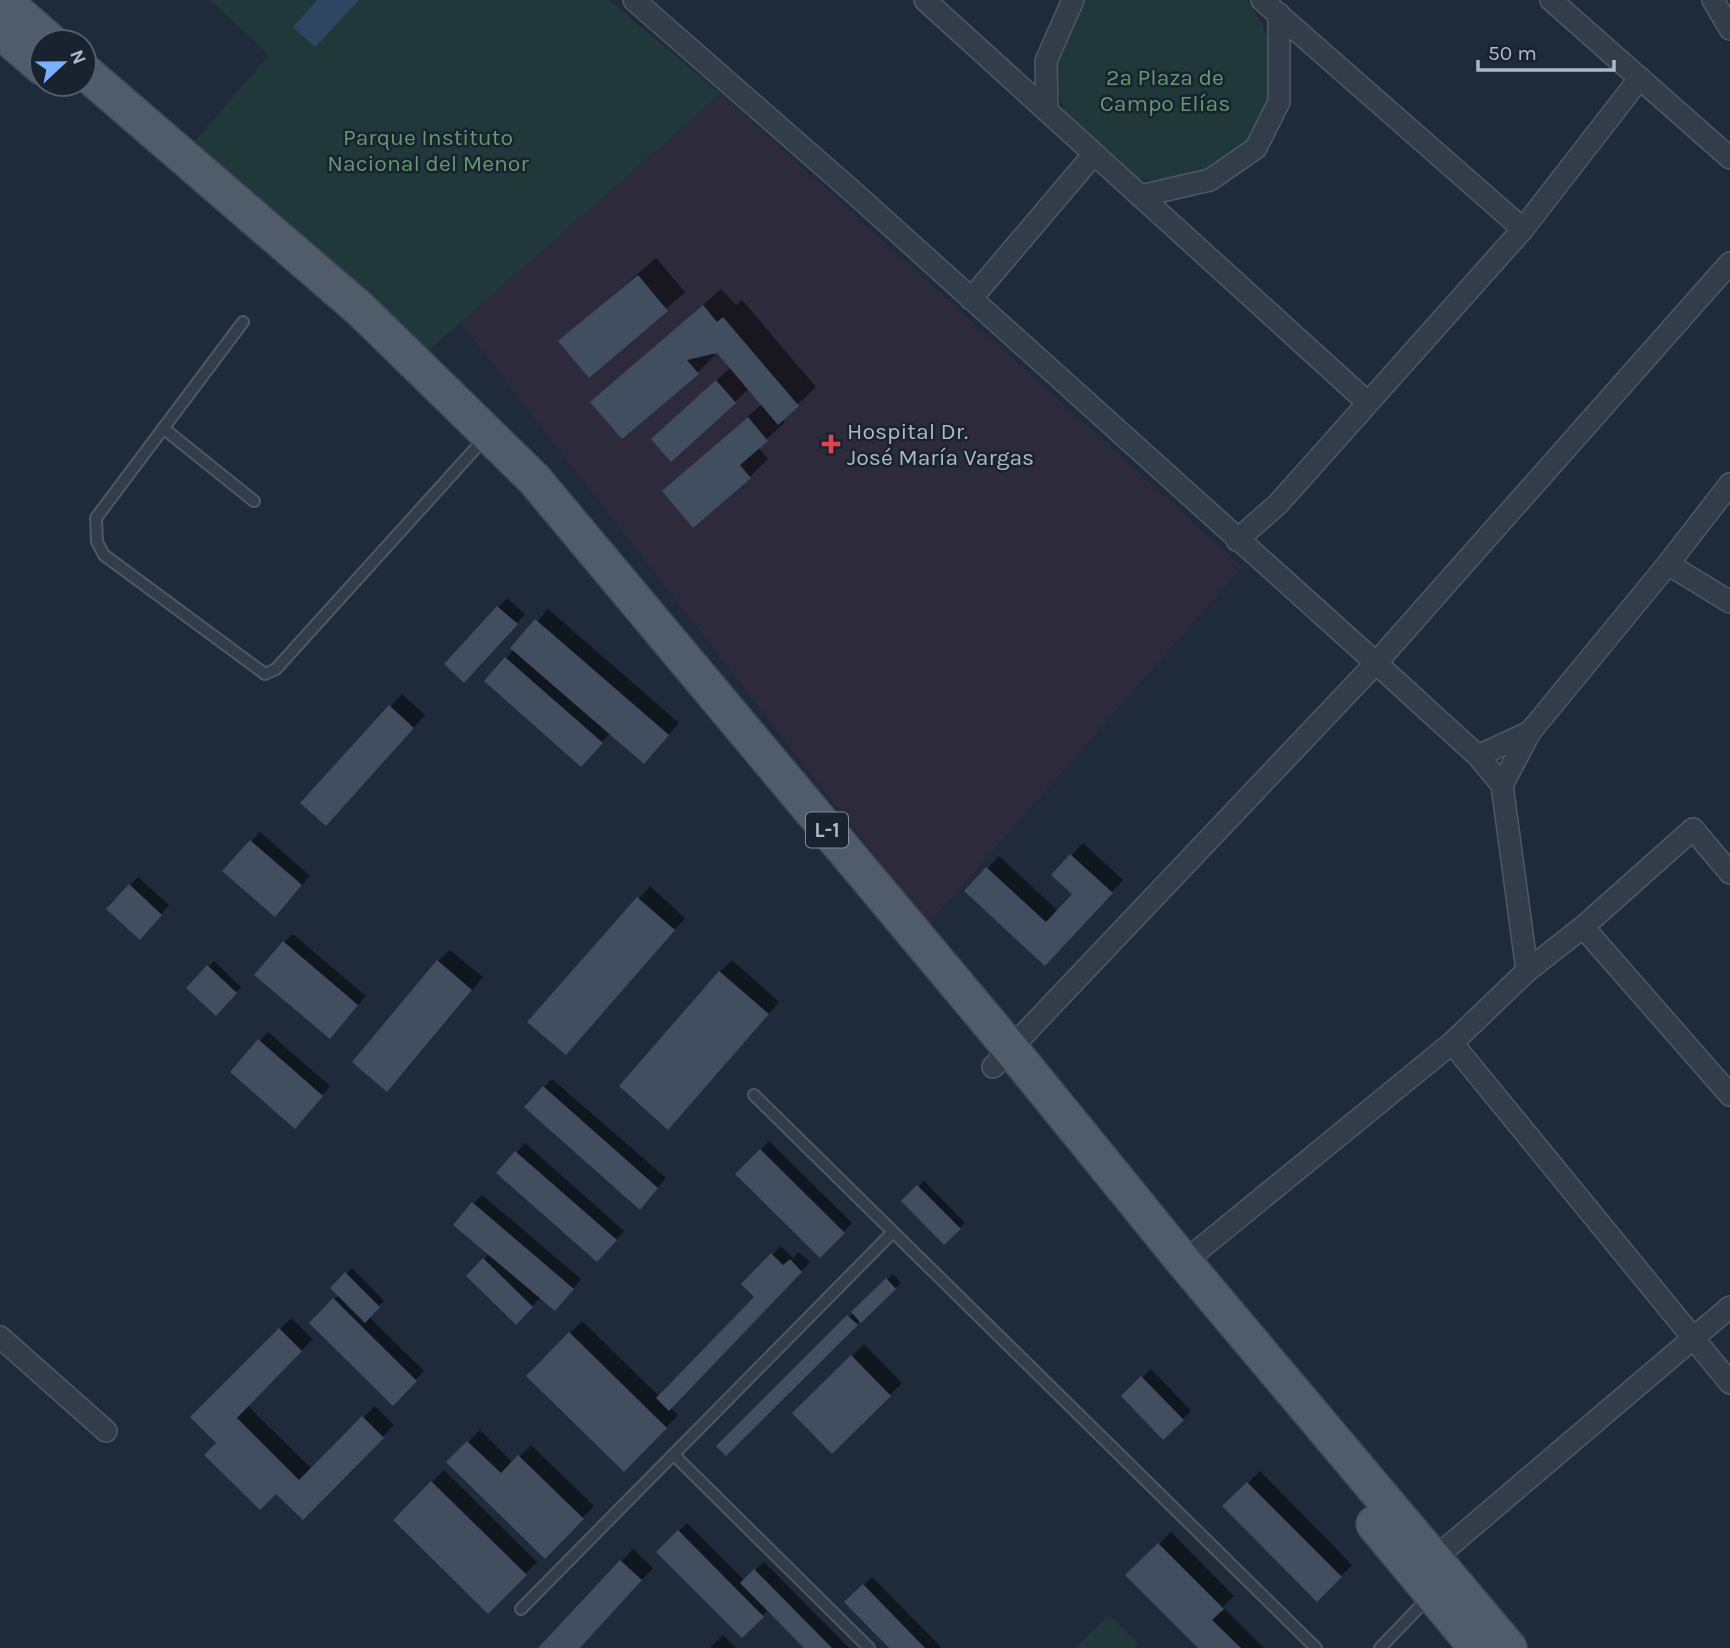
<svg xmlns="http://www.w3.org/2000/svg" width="1730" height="1648" font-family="Karla,sans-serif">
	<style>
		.medical { fill: #2d2b3b }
		.green { fill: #21383b }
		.water { fill: #304561 }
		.shadow { fill: #0007 }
		.building { fill: #404e60 }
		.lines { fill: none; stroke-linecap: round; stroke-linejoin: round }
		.service-casing { stroke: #4e5865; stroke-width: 14 }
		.minor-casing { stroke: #4e5865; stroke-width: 24 }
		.primary-casing { stroke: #3d4654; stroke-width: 38 }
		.service { stroke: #333d4a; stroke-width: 10 }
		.minor { stroke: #333d4a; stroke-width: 21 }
		.primary { stroke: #515c6b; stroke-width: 35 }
		.health-dot { fill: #e0444e; stroke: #19222f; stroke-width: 2.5 }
		.labels { text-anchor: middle; stroke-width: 5; stroke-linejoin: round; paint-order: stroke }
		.shield { fill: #19222f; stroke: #818b99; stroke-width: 2 }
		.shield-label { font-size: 21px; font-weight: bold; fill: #aeb8c7 }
		.park-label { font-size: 23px; fill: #63996f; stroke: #19222f }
		.poi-label { font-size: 23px; fill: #aeb8c7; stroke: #19222f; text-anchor: start }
	</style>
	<rect width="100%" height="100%" fill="#1f2b3a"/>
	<!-- medical -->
	<path class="medical" d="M721 94 1242 567 928 924 460 322Z"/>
	<!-- green -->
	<path class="green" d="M210 0H609L721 94 428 351 195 141 269 55Z
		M1082 0H1247C1272 35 1282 67 1267 109 1244 173 1163 202 1105 163 1065 137 1047 82 1061 37 1065 24 1076 11 1082 0Z
		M1109 1615 1138 1644 1135 1648H1075Z"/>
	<!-- water -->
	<path class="water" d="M317 0H359L315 47 293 27Z"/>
	<!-- shadow -->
	<path class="shadow" d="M656 258 685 292 590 376 561 341Z
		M721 289 736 305 742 300 816 387 782 419 785 422 758 447 768 459 750 477 664 491 762 404 749 388 735 402 671 422 731 367 717 351 713 352 715 355 698 372 622 437 593 402Z
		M507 598 525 614 473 672 447 664Z
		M548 609 679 723 655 750 610 733 590 756 487 681Z
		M402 694 425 715 337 812 303 803Z
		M260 832 310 876 284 906 225 871Z
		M1083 843 1123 880 1056 952 966 891 999 856 1058 911 1074 894 1053 875Z
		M138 877 169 905 148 929 130 885Z
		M650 886 685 918 577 1041 530 1022Z
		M293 934 366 996 338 1028 284 942Z
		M450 950 483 977 399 1078 438 961Z
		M732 960 779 1002 680 1116 720 972Z
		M214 961 241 987 216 1014 188 987Z
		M268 1032 330 1086 303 1118 232 1072Z
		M552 1079 666 1178 648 1199 544 1087Z
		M769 1141 852 1223 820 1255 738 1174Z
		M525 1143 624 1231 606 1252 499 1173Z
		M924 1181 965 1223 944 1243 903 1201Z
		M482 1195 581 1279 564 1300 541 1297 516 1323 468 1276 490 1253 473 1204Z
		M781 1246 793 1258 799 1252 810 1262 670 1407 678 1415 624 1470 528 1376 582 1321 660 1397 756 1297 743 1284Z
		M352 1268 384 1301 368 1316 424 1371 393 1403 312 1323 339 1295 332 1288Z
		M893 1274 901 1283 860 1320 726 1454 719 1446Z
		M291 1318 313 1339 247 1405 312 1469 375 1406 394 1425 303 1518 193 1417Z
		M864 1344 902 1383 832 1452 794 1413Z
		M1151 1369 1191 1411 1163 1438 1123 1396Z
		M480 1430 513 1463 531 1445 594 1506 545 1556 449 1462Z
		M444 1470 537 1562 488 1612 395 1520Z
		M1260 1471 1352 1565 1317 1600 1225 1506Z
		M687 1523 744 1580 764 1562 849 1648H807L769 1609 742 1636 659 1552Z
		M1171 1532 1234 1596 1223 1607 1264 1648H1201L1128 1575Z
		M633 1549 653 1568 579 1647 581 1648H540Z
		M872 1577 942 1648H891L847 1602Z
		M723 1635 736 1648H710Z"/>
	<!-- building -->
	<path class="building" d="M638 275 668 311 589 378 558 341Z
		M703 305 717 322 723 317 799 406 778 425 717 353 687 360 699 374 622 439 590 402Z
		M716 380 736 403 671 462 651 439Z
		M748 417 768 441 740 465 751 478 693 528 662 491Z
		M497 606 518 624 464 683 444 664Z
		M535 619 669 735 644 764 510 648Z
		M505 657 603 743 581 767 484 681Z
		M389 705 414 728 326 826 300 803Z
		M250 840 302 885 275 917 222 871Z
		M1070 854 1113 893 1045 966 964 891 986 867 1046 922 1072 894 1051 875Z
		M129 884 162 915 140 940 106 909Z
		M637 897 675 930 566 1055 527 1022Z
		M283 941 358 1005 330 1039 254 975Z
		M437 960 472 990 387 1092 352 1062Z
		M207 965 237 993 216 1016 186 988Z
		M719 971 769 1014 668 1130 619 1086Z
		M258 1039 323 1096 295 1129 230 1072Z
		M543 1086 658 1188 640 1210 524 1107Z
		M760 1149 845 1233 820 1258 735 1174Z
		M515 1151 617 1240 597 1262 496 1173Z
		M917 1185 961 1229 944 1245 901 1201Z
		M472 1202 574 1289 555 1311 453 1225Z
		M771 1253 783 1265 790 1259 802 1272 669 1411 656 1398 754 1297 741 1284Z
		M483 1258 533 1307 516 1325 466 1276Z
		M345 1272 380 1307 365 1323 330 1288Z
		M886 1278 896 1289 861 1323 851 1312Z
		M333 1298 417 1381 393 1406 309 1323Z
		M847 1315 858 1325 726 1456 716 1446Z
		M279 1328 302 1351 237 1418 299 1480 362 1416 384 1438 303 1520 276 1494 260 1510 204 1455 216 1443 190 1417Z
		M569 1332 667 1428 624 1472 526 1376Z
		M851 1355 891 1396 832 1454 792 1413Z
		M1141 1376 1184 1420 1163 1440 1121 1396Z
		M467 1441 501 1473 518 1455 584 1519 545 1559 446 1462Z
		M431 1481 527 1575 488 1614 393 1520Z
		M1247 1482 1342 1577 1317 1602 1222 1506Z
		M678 1530 764 1617 742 1638 656 1552Z
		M1158 1543 1224 1609 1212 1620 1241 1648H1198L1125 1575Z
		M620 1560 642 1580 580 1648H538Z
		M754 1569 832 1648H804L740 1583Z
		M863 1584 925 1648H889L844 1602Z"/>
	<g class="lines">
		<!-- service casing -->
		<g class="service-casing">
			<path id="service" d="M243 322 96 518 97 542 104 555 265 674 276 669 475 449
				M163 428 254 501
				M754 1095 1316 1648
				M674 1455 869 1648
				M521 1609 893 1232
				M1380 1648 1428 1598"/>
		</g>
		<!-- minor casing -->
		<g class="minor-casing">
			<path id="minor" d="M634 0 852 191 1376 663 1478 756 1502 785
				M925 0 1367 402
				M1262 0 1523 229
				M1551 0 1730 158
				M1713 0 1730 29
				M1047 111 1046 61 1073 0
				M1140 196 1210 180 1256 148 1279 102V14
				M971 299 1094 154
				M1237 540 1278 504 1523 229 1640 78
				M1668 564 1730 602
				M1478 756 1530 732
				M1583 927 1730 1095
				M1527 971 1502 785 1530 732 1668 564 1730 484
				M1452 1043 1730 1383
				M993 1067 1376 663 1730 263
				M1184 1262 1452 1043 1527 971 1583 927 1693 829 1730 873
				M0 1337 106 1431
				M1435 1558 1730 1307"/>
		</g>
		<!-- primary casing -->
		<g class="primary-casing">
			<path id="primary" d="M3 0 51 42
				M0 31 42 67
				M84 71 360 309 534 479 1010 1048 1184 1262 1509 1648
				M1374 1524 1477 1648"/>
		</g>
		<!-- service -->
		<use href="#service" class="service"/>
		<!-- minor -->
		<use href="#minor" class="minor"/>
		<!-- primary -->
		<use href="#primary" class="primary"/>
	</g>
	<!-- markers -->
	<path class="health-dot" d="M827.5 433.5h7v7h7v7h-7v7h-7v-7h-7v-7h7z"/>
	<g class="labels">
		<!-- shield labels -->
		<rect class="shield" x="806" y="812.5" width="42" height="35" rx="5"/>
		<g class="shield-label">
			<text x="827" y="837">L-1</text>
		</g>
		<!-- park labels -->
		<g class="park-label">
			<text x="1165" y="85">2ª Plaza de<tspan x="1165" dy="26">Campo Elías</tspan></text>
			<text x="428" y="145">Parque Instituto<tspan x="428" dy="26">Nacional del Menor</tspan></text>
		</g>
		<!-- poi labels -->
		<g class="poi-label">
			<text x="847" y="439">Hospital Dr.<tspan x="847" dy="26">José María Vargas</tspan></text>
		</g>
	</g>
	<!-- north arrow -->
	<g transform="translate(63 63) rotate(68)"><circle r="33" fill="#19222f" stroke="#555e6c" stroke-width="2"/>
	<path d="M0-5L12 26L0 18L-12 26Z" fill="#7bafff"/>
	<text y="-10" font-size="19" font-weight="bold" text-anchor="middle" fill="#aeb8c7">N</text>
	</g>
	<!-- scale -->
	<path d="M1478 60v10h136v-10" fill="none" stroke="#aeb8c7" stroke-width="3.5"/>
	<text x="1488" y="60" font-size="21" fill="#aeb8c7" stroke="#19222f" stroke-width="5" paint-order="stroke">50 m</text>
</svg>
